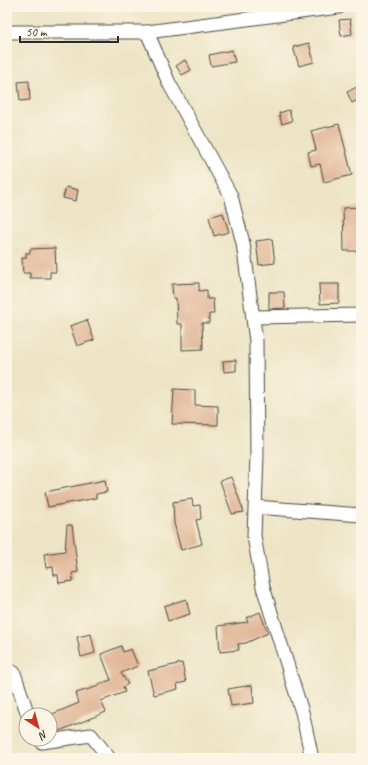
<svg xmlns="http://www.w3.org/2000/svg" width="368" height="765" font-family="Caveat,sans-serif">
	<style>
		.building { fill: #e1b798 }
		.lines { fill: none; stroke-linecap: round; stroke-linejoin: round }
		.street-casing { stroke: #484742; stroke-width: 15 }
		.street { stroke: #fff; stroke-width: 13 }
	</style>
	<rect width="100%" height="100%" fill="#fcf5e5"/>
	<filter id="ink" filterUnits="userSpaceOnUse"><feTurbulence type="fractalNoise" baseFrequency=".025" numOctaves="2"/><feDisplacementMap in="SourceGraphic" scale="8" xChannelSelector="R" yChannelSelector="G"/><feConvolveMatrix kernelMatrix="1 2 1 2 8 2 1 2 1" color-interpolation-filters="sRGB"/></filter>
	<filter id="wash" filterUnits="userSpaceOnUse"><feTurbulence type="fractalNoise" baseFrequency=".012" numOctaves="4" result="noise"/><feDisplacementMap in="SourceGraphic" scale="16" xChannelSelector="R" yChannelSelector="G"/><feGaussianBlur stdDeviation="0.9" result="paint"/><feColorMatrix in="noise" values="0 0 0 0 0 0 0 0 0 0 0 0 0 0 0 0 0 1.4 0 .05"/><feComposite in="paint" operator="in"/></filter>
	<g filter="url(#wash)">
		<rect width="100%" height="100%" fill="#ede4c5"/>
		<g id="blocks">
			<!-- building -->
			<path class="building" d="M350 19 352 34 341 36 339 20Z
				M309 43 314 62 299 66 293 47Z
				M232 50 235 62 211 66 209 55Z
				M185 60 191 70 182 75 176 66Z
				M29 81 30 100 20 101 18 82Z
				M361 85V98L352 103 347 92Z
				M289 110 292 121 282 124 279 113Z
				M339 124 352 175 324 182 320 164 311 166 308 152 316 150 311 131Z
				M66 187 78 190 76 201 63 198Z
				M361 207V251H344L343 208Z
				M223 213 229 232 214 236 209 217Z
				M272 239 275 263 259 265 256 241Z
				M55 248 56 272H50V278H30V273H23L22 258H26V253H30V249Z
				M199 283V291L207 290V299H213L214 314H209V323H202L203 349 182 350V324H177L176 298H173L172 284Z
				M319 284H339V303L320 304Z
				M269 292H284L285 308 269 309Z
				M87 320 94 340 77 346 70 326Z
				M236 360V371L224 372 223 361Z
				M174 389 195 390V405L218 406V425L172 424Z
				M231 477 244 512 232 514 220 481Z
				M105 480 107 492 96 494V498L48 507 45 492Z
				M192 499 193 506 200 505 201 519 196 520 202 544 181 550 174 523 173 502Z
				M67 525H72L78 572 72 573 73 581 59 583 58 575H54L53 567 46 568 44 554 65 551Z
				M186 599 190 614 168 621 164 606Z
				M260 612 268 633 246 643 238 644 239 650 220 652 218 626 248 622 246 618Z
				M91 634 95 653 81 657 77 637Z
				M121 646 123 652 131 649 138 666 121 673 128 684 123 687 125 692 101 701 106 712 57 732 50 733V715L79 703 76 693 99 686V684L111 680 101 654Z
				M182 663 186 682 177 684 178 689 154 695 148 671Z
				M252 685 254 703 231 706 228 689Z"/>
		</g>
	</g>
	<g filter="url(#ink)">
		<use href="#blocks" fill-opacity="0" stroke="#484742" stroke-width="1"/>
		<g class="lines">
			<!-- street casing -->
			<g class="street-casing">
				<path id="street" d="M7 32H147L339 7
					M147 32 169 83 231 196 243 243 256 341 257 455 254 536 263 587 302 712 312 758
					M254 317 361 315
					M255 507 361 515
					M7 669 14 673 28 715
					M40 739 42 742 91 735 109 758"/>
			</g>
			<!-- street -->
			<use href="#street" class="street"/>
		</g>
	</g>
	<!-- margin -->
	<rect width="368" height="765" fill="none" stroke="#fcf5e5" stroke-width="24"/>
	<!-- north arrow -->
	<g transform="translate(38 727) rotate(144)"><circle r="19" fill="#fcf5e5" stroke="#a8a49b"/>
	<path d="M0-3L7 15L0 10L-7 15Z" fill="#c8321e"/>
	<text y="-6" font-size="11" font-weight="bold" text-anchor="middle" fill="#2b2b2b">N</text>
	</g>
	<!-- scale -->
	<path d="M20 36v6h98v-6" fill="none" stroke="#2b2b2b" stroke-width="2"/>
	<text x="26" y="36" font-size="12" fill="#2b2b2b" stroke="#fcf5e5" stroke-width="3" paint-order="stroke">50 m</text>
</svg>
